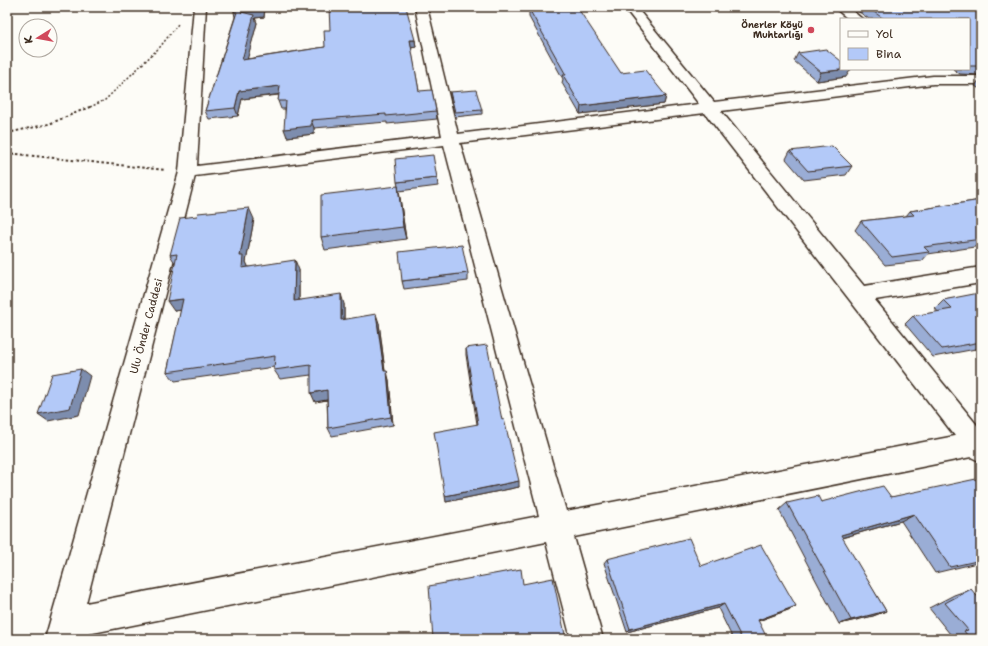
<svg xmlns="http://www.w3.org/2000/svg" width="988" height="646" font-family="'Shantell Sans',sans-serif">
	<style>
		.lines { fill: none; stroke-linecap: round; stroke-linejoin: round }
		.street-casing { stroke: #3b2a1e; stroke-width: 3 }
		.path-far1 { stroke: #3b2a1e; stroke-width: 1.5; stroke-dasharray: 2 2; stroke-linecap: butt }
		.path { stroke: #3b2a1e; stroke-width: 2; stroke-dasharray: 2.5 2.5; stroke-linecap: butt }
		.street { fill: #fdfcf7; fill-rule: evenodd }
		.wall { fill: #9aadd5; stroke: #3b2a1e }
		.shaded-wall { fill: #7d8dae; stroke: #3b2a1e }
		.building { fill: #b3c9f8; stroke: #3b2a1e }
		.poi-dot { fill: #d1495b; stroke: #fdfcf7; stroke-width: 1.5 }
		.labels { text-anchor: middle; stroke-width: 3; stroke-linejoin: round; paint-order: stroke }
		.far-poi-label { font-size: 9px; font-weight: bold; fill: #3b2a1e; stroke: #fdfcf7; text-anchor: end }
		.street-label { font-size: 11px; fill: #3b2a1e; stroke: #fdfcf7 }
	</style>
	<rect width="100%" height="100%" fill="#fdfcf7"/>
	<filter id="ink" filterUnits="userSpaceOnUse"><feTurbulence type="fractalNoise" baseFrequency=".025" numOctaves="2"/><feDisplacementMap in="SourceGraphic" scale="8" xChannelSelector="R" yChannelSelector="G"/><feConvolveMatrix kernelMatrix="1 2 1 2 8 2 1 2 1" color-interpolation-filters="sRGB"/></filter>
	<g filter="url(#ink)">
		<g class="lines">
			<!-- street casing -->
			<g class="street-casing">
				<path id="street" d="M194 7H206L197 166 442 136 415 7H427L458 134 699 104 624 7H636L714 102 933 76H981V84H933L721 111 864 286 981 267V283L875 300 981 430V462L971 457 574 537 603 639H571L546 542 78 636 77 639H45L179 172ZM705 113 955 436 566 511 460 143ZM444 145 539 516 86 603 195 176Z
					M834 7H848L862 19H848Z"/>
			</g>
			<!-- path-far1 -->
			<path class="path-far1" d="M90 107 105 100 160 47 178 24"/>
			<!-- path -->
			<path class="path" d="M7 133 49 124 92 106
				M7 153 165 170"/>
			<!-- street -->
			<use href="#street" class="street"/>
		</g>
		<!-- wall -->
		<path class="wall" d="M235 7H265L264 17 255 18 257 23 247 59 325 47 415 40 416 47 411 48 419 91 436 111 437 119 387 124V122L314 128V134L287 137 285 109H281L278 101 279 95 242 99 238 116 209 119 205 111 235 17 234 12Z
			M852 7H979L981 8V75L960 74 953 69H969V19H869Z
			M529 9 621 73 666 96 664 104 580 114 562 83 563 79 529 17Z
			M798 53 846 77 817 81 794 61Z
			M981 77V90L975 86Z
			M450 92 482 110V114L455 117 450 96Z
			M790 151 852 166 846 175 804 180 786 159Z
			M437 178 438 186 399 191 406 239 325 250 321 237 398 186 397 182Z
			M981 200V246L928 254 922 261 885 265 855 230 861 221 906 216 910 211Z
			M254 219 246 262 248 267 299 270V300L344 304V319L379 323 385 371 389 380 393 425 332 436 328 428 327 400 315 402 311 375 280 379 274 370V367L175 381 167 372 181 310 174 311 175 263 170 255Z
			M468 273V281L404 289 402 281Z
			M981 295V348L933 357 905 324 913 316 938 312 935 308 943 300Z
			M466 348 502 420 519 487 446 502 477 424 466 355Z
			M981 485V562L935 573 901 521 842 538 886 611 873 616 839 624 779 510 787 503 821 502 891 497Z
			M607 559 701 566 796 606 788 610 758 621 759 639H733L718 608 627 632 604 563Z
			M971 589 981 639H949L947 636 950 634 929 608 954 595Z"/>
		<!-- shaded-wall -->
		<path class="shaded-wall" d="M262 7H265L264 17 255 18 257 23 245 68 242 60 241 12Z
			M410 40H415L416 47 411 48Z
			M851 69 846 77 817 81 821 72Z
			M280 86 283 94 242 99 238 116 235 108 239 91Z
			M666 96 664 104 580 114 581 106Z
			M311 120 314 128V134L287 137 284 129Z
			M398 186 400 198 406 239 403 227Z
			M249 208 254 219 246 262 248 266 247 278 242 268 240 256Z
			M295 260 299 270V311L294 301Z
			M341 294 344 304V330L341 320Z
			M183 299 190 309 174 311 167 301Z
			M376 314 379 323 386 380 384 371Z
			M81 369 90 376 79 415 48 421 38 414Z
			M387 371 389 380 393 425 391 417Z
			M327 390 332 399 315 402 311 393Z
			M519 481V487L446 502 445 496Z
			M914 514 901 521 830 541 841 535Z
			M724 604 718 608 627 632 630 629Z
			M796 606 788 610 750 624 758 620Z
			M886 611 873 616 839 624 851 620Z"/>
		<!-- building -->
		<path class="building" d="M235 7H262V10L241 12 254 15 242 60 325 47 324 30H330L329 7H406L415 40H410L419 91 432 90 436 111 386 116V114L311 120V126L284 129 286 101H278L280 86 239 91 235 108 205 111 237 12H234Z
			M555 7H577L621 73 645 70 666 96 581 106 563 75H566L529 9Z
			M867 7H979L981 8V66H969V19H884Z
			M826 49 841 61V69H849L821 72 798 53Z
			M476 90 482 110 455 112 450 92Z
			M832 146 852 166 808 171 790 151Z
			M433 155 437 178 397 182 395 159Z
			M398 186 403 227 321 237V195Z
			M981 200V239L924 247 929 252 892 257 861 221 914 215 910 211Z
			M249 208 240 256H243L242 268 295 260 294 301 341 294V320L376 314 384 371H387L391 417 328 428 327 390 311 393V365L274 370 275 356 167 372 183 299 167 301 177 254 170 255 180 218 197 216 198 213Z
			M462 245 468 273 402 281 399 252Z
			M979 293 981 295V342L942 349 913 316 952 309 943 300Z
			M487 345 502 420 504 419 519 481 445 496 434 432 478 424 466 348Z
			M81 369 70 408 38 414 52 374Z
			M976 479 981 485V560L950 567 914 514 841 535 886 611 851 620 787 503 818 496 821 502 883 486 891 497Z
			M689 538 701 566 761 545 796 606 758 620 766 636 759 639H742L724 604 630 629 607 559Z
			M521 569 523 584 553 578 566 639H433L429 586Z
			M971 589 981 601V639H970L964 631 968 630 945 603Z"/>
	</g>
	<!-- markers -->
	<circle class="poi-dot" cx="811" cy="30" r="4"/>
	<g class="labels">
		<!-- far-poi labels -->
		<g class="far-poi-label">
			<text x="803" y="28">Önerler Köyü<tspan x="803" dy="10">Muhtarlığı</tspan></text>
		</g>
		<!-- street labels -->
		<g class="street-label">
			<text transform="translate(146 326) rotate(-75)" y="4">Ulu Önder Caddesi</text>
		</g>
	</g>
	<!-- margin -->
	<rect width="988" height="646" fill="none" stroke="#fdfcf7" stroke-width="24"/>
	<rect x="12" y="12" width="964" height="622" fill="none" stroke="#3b2a1e" stroke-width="1.5" filter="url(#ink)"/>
	<!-- legend -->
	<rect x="840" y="18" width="130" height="52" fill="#fdfcf7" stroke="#afa8a0"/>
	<rect x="848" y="31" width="20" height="6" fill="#fdfcf7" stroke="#afa8a0"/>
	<text x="876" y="38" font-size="12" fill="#3b2a1e">Yol</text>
	<rect x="848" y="48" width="20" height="12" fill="#b3c9f8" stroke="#afa8a0"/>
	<text x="876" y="58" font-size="12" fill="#3b2a1e">Bina</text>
	<!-- north arrow -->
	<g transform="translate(38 38) rotate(259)"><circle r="19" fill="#fdfcf7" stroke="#afa8a0"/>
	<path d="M0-3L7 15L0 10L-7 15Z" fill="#d1495b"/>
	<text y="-6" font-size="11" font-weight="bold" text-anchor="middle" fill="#3b2a1e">K</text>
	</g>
</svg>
